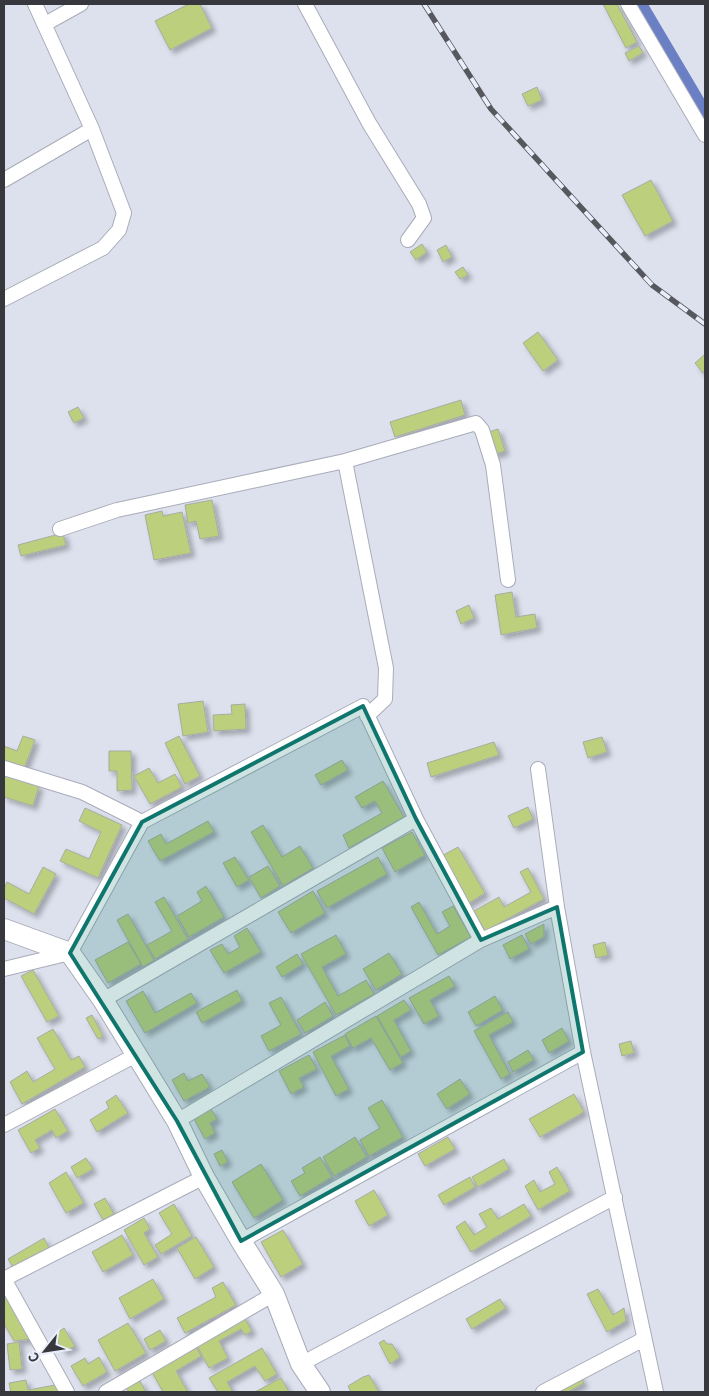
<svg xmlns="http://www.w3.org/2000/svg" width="709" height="1396" font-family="Overpass,sans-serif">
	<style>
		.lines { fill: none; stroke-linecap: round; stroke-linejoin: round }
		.canal { stroke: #6b7fc5; stroke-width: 14 }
		.building { fill: #bccf7d; stroke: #a8aba0; filter: url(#shadow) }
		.street-casing { stroke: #a8acb8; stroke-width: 16 }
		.secondary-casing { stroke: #a8acb8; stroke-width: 22 }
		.street { stroke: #fff; stroke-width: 14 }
		.secondary { stroke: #fff; stroke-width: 20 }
		.rail-casing { stroke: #56585e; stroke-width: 5.5 }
		.rail { stroke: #eaeefb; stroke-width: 4; stroke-dasharray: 11; stroke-linecap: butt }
		.marked { fill: #0f766e; fill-opacity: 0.2; stroke: #0f766e; stroke-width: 4; stroke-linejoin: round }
	</style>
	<defs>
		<filter id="shadow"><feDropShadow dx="4" dy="4" stdDeviation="2.5" flood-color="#0004"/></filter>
	</defs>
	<rect width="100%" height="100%" fill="#dde1ed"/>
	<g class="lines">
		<!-- canal -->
		<path class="canal" d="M640 4 705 114"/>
	</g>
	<!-- building -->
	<path class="building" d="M189 4H200L212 28 170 50 155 21Z
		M603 4H617L637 42 626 48Z
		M639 46 643 53 629 61 625 53Z
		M537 87 542 100 528 106 522 94Z
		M651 180 673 221 645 236 622 195Z
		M422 244 427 252 416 260 410 252Z
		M446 245 452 257 443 262 437 250Z
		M463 267 468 275 460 279 455 272Z
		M538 332 558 360 543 371 523 343Z
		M705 354V371L703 373 695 363Z
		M461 400 465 415 395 437 390 422Z
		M78 407 84 418 74 423 68 412Z
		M498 429 505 451 493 455 486 433Z
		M212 500 219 536 200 539 196 521 188 523 185 505Z
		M162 511 163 516 182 512 191 553 154 560 145 515Z
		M63 533 66 545 21 556 18 545Z
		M512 592 516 617 535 614 537 628 501 635 495 595Z
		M469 605 474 618 461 624 456 611Z
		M203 701 208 732 183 736 178 704Z
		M245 704 246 729 214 731 213 715 232 714 231 705Z
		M23 736 35 740 24 769 4 761V746L17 751Z
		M179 736 200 776 185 784 165 743Z
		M602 737 607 752 588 758 583 742Z
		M494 742 499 755 431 777 427 763Z
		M109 751H131L132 790 117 791V771H109Z
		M342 760 348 770 321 785 315 775Z
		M149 768 158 783 175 774 182 787 150 804 134 776Z
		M4 775 39 786 33 806 4 797Z
		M383 781 404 817 349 848 343 835 382 813 375 801 362 808 355 797Z
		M528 807 533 819 514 828 508 816Z
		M85 808 122 825 98 878 60 861 66 849 89 859 101 832 79 821Z
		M208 821 214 832 160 861 148 841 161 834 166 844Z
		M263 825 282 857 300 846 313 868 283 886 251 832Z
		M412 832 425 855 395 872 382 848Z
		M458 847 485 893 466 905 438 858Z
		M235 857 249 880 237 887 223 863Z
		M378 857 387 874 327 908 317 891Z
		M268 866 280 886 261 898 249 877Z
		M43 867 56 874 34 914 4 898V889L7 882 29 894Z
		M528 868 544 899 485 931 474 911 499 897 504 907 531 892 520 872Z
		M206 886 224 917 189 937 177 916 202 901 197 892Z
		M313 891 325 913 291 933 278 912Z
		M164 897 188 939 155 959 147 945 172 931 155 902Z
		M419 902 437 934 450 926 442 912 453 906 471 937 438 955 411 907Z
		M128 914 154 960 143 967 117 920Z
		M544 924V937L531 944 525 934Z
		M247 928 261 952 224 973 210 950 222 944 228 954 240 947 234 936Z
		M336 935 346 954 322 967 338 996 366 980 374 994 336 1015 301 954Z
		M522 935 529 949 510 959 503 945Z
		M128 942 141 964 108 983 95 960Z
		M605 942 608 955 596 958 593 945Z
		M389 953 402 974 376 990 363 969Z
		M297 954 303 964 282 977 276 967Z
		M33 970 59 1016 47 1022 21 976Z
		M449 976 455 986 430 1000 439 1016 424 1024 409 998Z
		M237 990 242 1001 202 1023 196 1012Z
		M143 991 155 1013 191 993 197 1003 145 1033 126 1001Z
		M495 996 503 1010 476 1026 468 1012Z
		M281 997 301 1034 269 1051 261 1036 281 1025 269 1003Z
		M404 1000 411 1010 394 1020 411 1051 401 1057 377 1016Z
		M325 1002 333 1016 305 1033 297 1020Z
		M508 1012 513 1022 489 1035 510 1074 501 1079 474 1031Z
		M92 1015 103 1036 98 1039 86 1018Z
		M376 1016 403 1063 390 1070 371 1038 353 1048 345 1034Z
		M562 1028 569 1041 549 1053 542 1040Z
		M53 1029 71 1060 79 1056 85 1067 22 1104 10 1082 27 1071 33 1082 55 1069 37 1038Z
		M345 1035 350 1046 331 1056 349 1089 336 1096 313 1052Z
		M631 1041 634 1053 622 1056 619 1044Z
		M528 1050 534 1060 513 1072 508 1062Z
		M309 1055 317 1069 299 1078 304 1087 291 1094 279 1071Z
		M184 1073 188 1081 202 1074 210 1087 184 1101 172 1080Z
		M460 1079 470 1094 447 1109 437 1094Z
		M574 1094 584 1112 540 1137 529 1119Z
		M116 1095 128 1113 97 1132 90 1120 109 1108 106 1102Z
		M382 1100 403 1137 369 1156 360 1140 380 1128 368 1108Z
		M55 1109 68 1131 56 1138 52 1130 35 1140 40 1148 31 1153 18 1130Z
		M211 1109 217 1119 210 1123 215 1133 205 1139 194 1119Z
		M355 1137 367 1157 334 1176 323 1157Z
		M448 1137 455 1149 425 1166 418 1154Z
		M222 1150 228 1162 220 1166 214 1154Z
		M320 1157 332 1177 300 1196 291 1181 305 1173 302 1168Z
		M86 1158 93 1169 77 1178 71 1167Z
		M504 1159 509 1169 478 1187 472 1177Z
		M261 1164 283 1200 254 1218 232 1182Z
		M557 1167 570 1191 538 1210 525 1186 534 1180 540 1192 555 1184 549 1172Z
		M66 1172 84 1203 66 1213 49 1183Z
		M470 1177 475 1187 444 1205 438 1195Z
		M374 1190 388 1215 369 1226 355 1201Z
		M105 1198 114 1214 103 1220 94 1204Z
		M174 1204 192 1236 161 1254 155 1245 172 1234 159 1213Z
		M524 1204 531 1216 471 1252 456 1227 465 1221 474 1235 487 1227 479 1214 491 1208 498 1219Z
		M144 1218 150 1229 144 1233 158 1257 144 1265 124 1230Z
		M283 1230 303 1264 281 1277 261 1242Z
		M122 1235 133 1255 103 1272 92 1252Z
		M196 1237 214 1267 195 1279 177 1248Z
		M44 1238 49 1248 14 1269 8 1259Z
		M153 1279 164 1299 130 1319 119 1298Z
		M223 1282 236 1305 185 1333 177 1318 216 1297 212 1288Z
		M598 1289 613 1315 624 1308 626 1321 607 1332 587 1294Z
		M4 1293 31 1339 14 1341 4 1324Z
		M500 1299 506 1308 472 1329 466 1319Z
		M243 1315 252 1331 245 1335 241 1329 219 1341 228 1358 209 1368 195 1342Z
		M128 1323 146 1353 115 1371 98 1340Z
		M64 1328 75 1346 64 1352 54 1335Z
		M160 1330 166 1341 150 1350 144 1339Z
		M384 1340 387 1344H392L400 1357 390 1364 379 1343Z
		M19 1342 22 1369 10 1370 7 1344Z
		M193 1342 201 1356 176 1371 188 1392H163L149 1367Z
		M262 1348 277 1374 265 1381 255 1366 227 1382 233 1392H218L209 1378Z
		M99 1357 107 1372 83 1386 71 1366 85 1358 88 1364Z
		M578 1374 584 1383 568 1392H552Z
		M369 1375 379 1392H351L348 1386 363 1377Z
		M281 1378 289 1392H255Z
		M26 1380 28 1390 61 1384 62 1392H11L9 1383Z
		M140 1381 146 1392H129L126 1388Z"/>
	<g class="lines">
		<!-- street casing -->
		<g class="street-casing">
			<path id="street" d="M305 4 369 123 419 204 424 218 408 240
				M628 4 705 135
				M45 24 81 4
				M4 180 92 129
				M4 299 103 248 119 230 124 213 92 129 35 4
				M60 529 117 510 345 461
				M367 716 385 699 386 668 345 461 476 423 482 430 493 465 508 580
				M4 768 82 792 142 822
				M538 769 557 907 583 1052 656 1392
				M4 969 70 953 142 822 363 706 416 819 481 940
				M103 1000 416 819
				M177 1121 481 940 557 907
				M4 1125 136 1055
				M241 1241 583 1052
				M301 1364 615 1197
				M67 1392 4 1279 204 1177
				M106 1392 274 1294
				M543 1392 644 1339"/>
		</g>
		<!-- secondary casing -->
		<g class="secondary-casing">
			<path id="secondary" d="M4 929 70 953 103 1000 177 1121 204 1177 241 1241 274 1294 301 1364 320 1392"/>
		</g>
		<!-- street -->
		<use href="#street" class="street"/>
		<!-- secondary -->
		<use href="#secondary" class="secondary"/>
		<!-- rail casing -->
		<g class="rail-casing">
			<path id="rail" d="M424 4 491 109 652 285 705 324"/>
		</g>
		<!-- rail -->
		<use href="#rail" class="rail"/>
	</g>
	<!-- marked area -->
	<path class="marked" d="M363 706 416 819 481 940 557 907 583 1052 241 1241 177 1121 70 953 142 822Z"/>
	<!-- border -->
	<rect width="709" height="1396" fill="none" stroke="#37383d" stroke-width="10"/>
	<!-- north arrow -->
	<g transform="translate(45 1351) rotate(240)" stroke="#eaeefb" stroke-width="4" paint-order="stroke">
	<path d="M0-4L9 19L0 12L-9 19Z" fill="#37383d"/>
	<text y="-8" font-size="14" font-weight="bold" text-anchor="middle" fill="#37383d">С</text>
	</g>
</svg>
